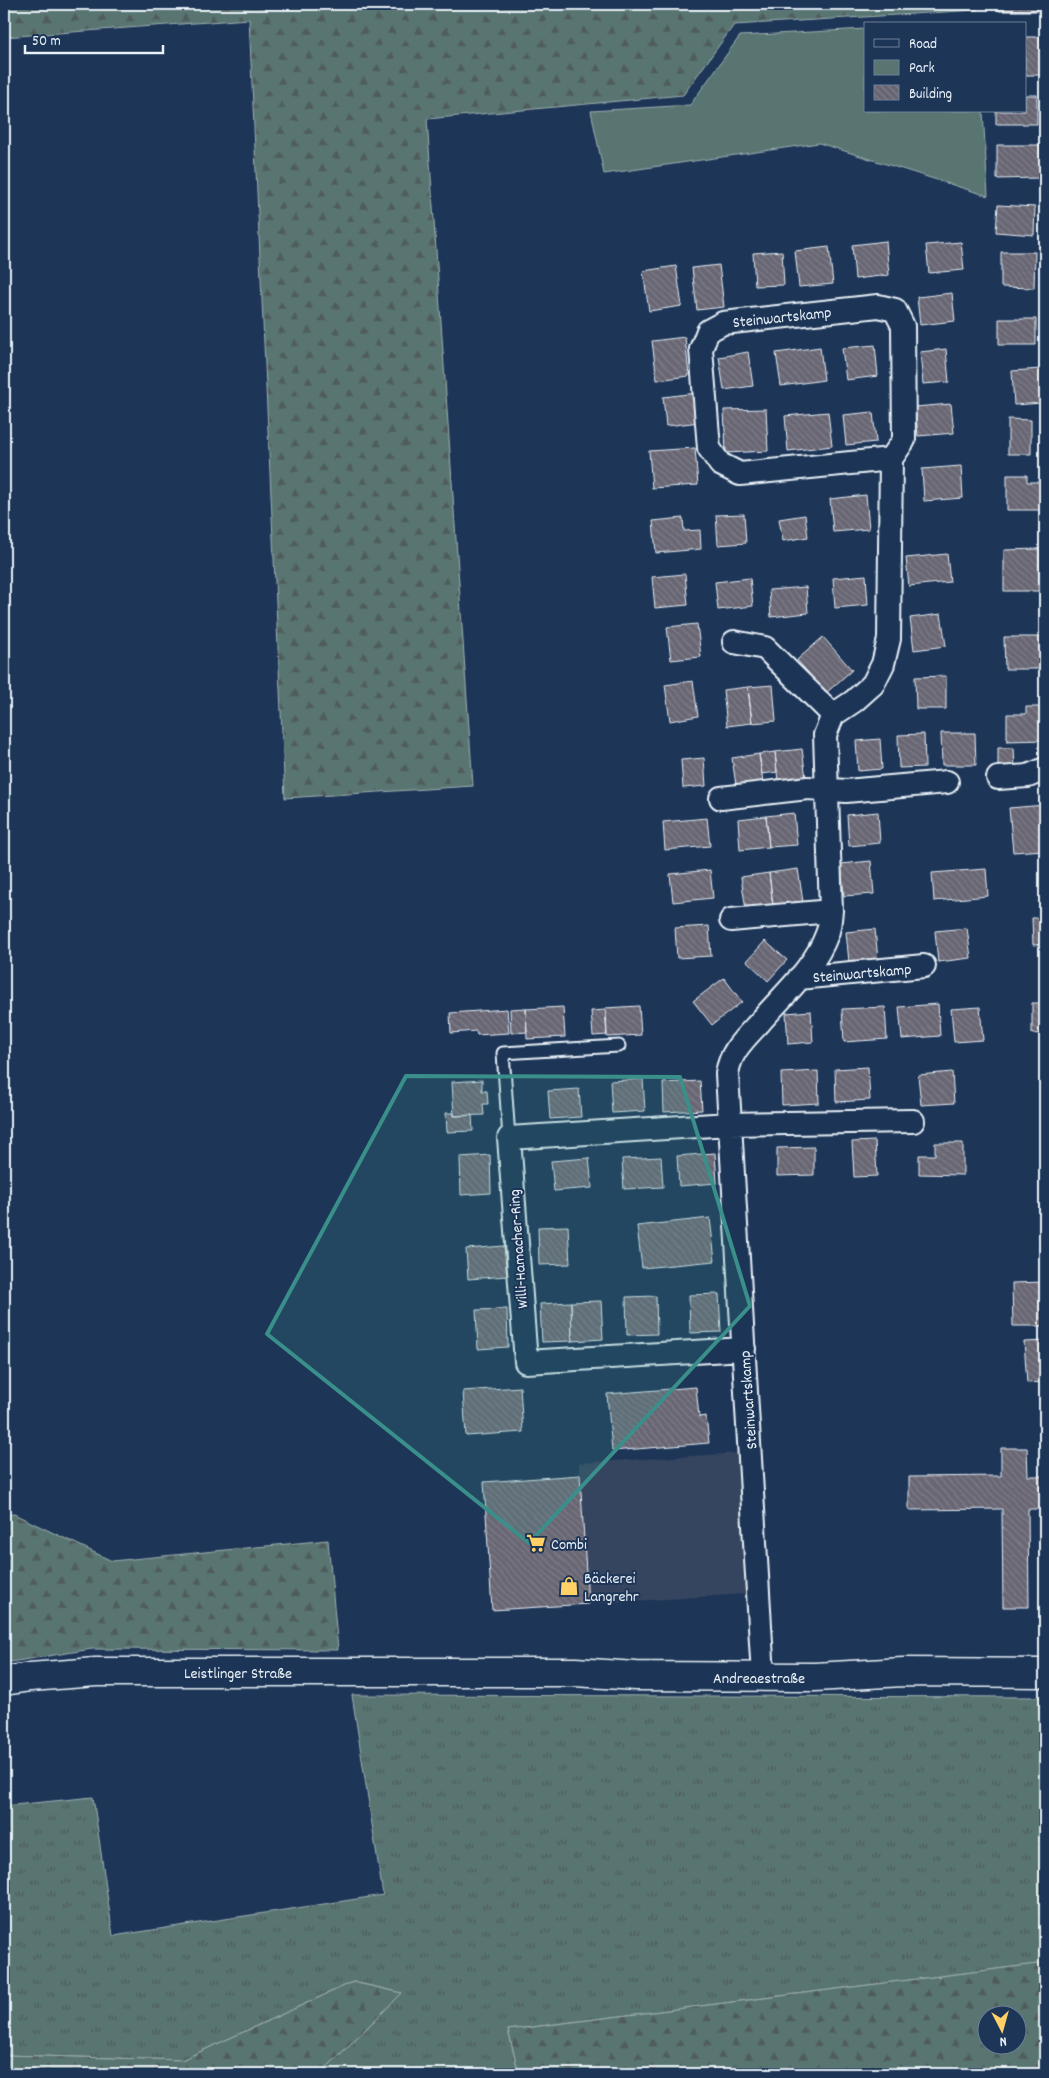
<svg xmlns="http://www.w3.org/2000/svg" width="1049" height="2078" font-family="Dekko,sans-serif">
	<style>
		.built { fill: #34445f }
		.grass { fill: url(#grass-tufts); stroke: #a0b2b4 }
		.forest { fill: url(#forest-firs); stroke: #a0b2b4; fill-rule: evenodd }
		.park { fill: #597471; stroke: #a0b2b4 }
		.building { fill: url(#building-back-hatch); stroke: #e8f1f8 }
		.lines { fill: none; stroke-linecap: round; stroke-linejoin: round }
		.service-casing { stroke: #e8f1f8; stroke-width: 15 }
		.minor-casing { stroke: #e8f1f8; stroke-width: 26 }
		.tertiary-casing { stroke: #e8f1f8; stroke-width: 31 }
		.service { stroke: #1d3557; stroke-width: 11 }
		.minor { stroke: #1d3557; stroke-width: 22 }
		.tertiary { stroke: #1d3557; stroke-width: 28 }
		.marked { fill: #3a8f8a; fill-opacity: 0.2; stroke: #3a8f8a; stroke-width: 4; stroke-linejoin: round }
		.labels { text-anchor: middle; stroke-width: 4; stroke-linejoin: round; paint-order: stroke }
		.street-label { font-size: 16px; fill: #e8f1f8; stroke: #1d3557 }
		.poi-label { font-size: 16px; fill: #e8f1f8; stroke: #1d3557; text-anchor: start }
	</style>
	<defs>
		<pattern id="grass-tufts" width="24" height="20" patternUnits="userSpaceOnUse" patternTransform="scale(1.25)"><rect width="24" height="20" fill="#597471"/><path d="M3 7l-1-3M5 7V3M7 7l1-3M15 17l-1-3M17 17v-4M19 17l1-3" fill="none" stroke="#4f5c5c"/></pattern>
		<pattern id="forest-firs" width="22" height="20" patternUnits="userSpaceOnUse" patternTransform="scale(1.25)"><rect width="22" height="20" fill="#597471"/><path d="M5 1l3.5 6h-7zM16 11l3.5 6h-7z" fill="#4f5c5c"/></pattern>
		<pattern id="building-back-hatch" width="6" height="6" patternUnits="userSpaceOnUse" patternTransform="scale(1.25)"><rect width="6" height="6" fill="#696673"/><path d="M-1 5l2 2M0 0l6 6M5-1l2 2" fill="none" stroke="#7e7c88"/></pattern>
	</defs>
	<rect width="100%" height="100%" fill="#1d3557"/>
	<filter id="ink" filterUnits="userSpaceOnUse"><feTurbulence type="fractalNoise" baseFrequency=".02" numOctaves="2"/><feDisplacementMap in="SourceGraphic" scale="10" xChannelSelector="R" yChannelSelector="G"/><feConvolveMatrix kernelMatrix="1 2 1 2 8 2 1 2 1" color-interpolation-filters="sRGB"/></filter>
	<g filter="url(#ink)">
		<!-- built -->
		<path class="built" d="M739 1453 747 1594 492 1610 484 1482 579 1475V1463Z"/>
		<!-- grass -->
		<path class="grass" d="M352 1695 1045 1697V1963L508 2030 519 2074H320L402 1993 353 1982 182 2060 4 2055V1806L93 1797 113 1936 383 1895Z"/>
		<!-- forest -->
		<path class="forest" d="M4 4H977V10L734 25 683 95 427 119 473 786 285 798 249 19 4 37Z
			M14 1514 112 1561 328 1540 338 1650 92 1649 4 1663V1515Z
			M1045 1963V2074H519L508 2030ZM986 2016H1016V2046H986Z
			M353 1982 402 1993 320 2074H4V2055L182 2060Z"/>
		<!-- park -->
		<path class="park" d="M865 29V111H983L988 196 819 143 604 174 591 111 690 105 740 36Z"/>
		<!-- building -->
		<path class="building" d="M999 4H1041V11H999Z
			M1025 37H1040V75H1025Z
			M1025 95H1037V124H996V111H1025Z
			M997 145H1040V178L997 179Z
			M998 205 1035 207 1034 235 996 232Z
			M886 241 889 275 855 279 852 245Z
			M961 242 964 270 929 273 926 245Z
			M829 247 833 284 799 287 795 251Z
			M782 251 784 285 755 286 753 253Z
			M1001 252H1035L1034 288 1001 287Z
			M719 265 724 307 697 310 692 268Z
			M676 266 682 306 649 311 643 271Z
			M952 293 955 321 920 325 917 297Z
			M999 319H1036V345H999Z
			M685 337 689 376 657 380 652 341Z
			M875 345 878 376 846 380 842 348Z
			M820 347 824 380 781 386 776 353Z
			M946 349 949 382 923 384 920 352Z
			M748 352 753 386 724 390 719 357Z
			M1041 369 1043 403 1014 405 1012 371Z
			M697 393 700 422 666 426 663 397Z
			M951 404 954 433 918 436 915 407Z
			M766 409 768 451 726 453 724 410Z
			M828 412 832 446 788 451 785 416Z
			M873 412 876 442 846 445 843 415Z
			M1008 419 1031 420V454H1008Z
			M695 448 698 485 652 488 649 451Z
			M961 466 963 498 924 501 922 469Z
			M1007 475H1027V482H1045V510H1007Z
			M866 495 869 529 833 532 830 499Z
			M744 514 746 543 718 545 716 515Z
			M805 515 808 537 783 541 779 519Z
			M683 518 684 531 700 530 701 549 656 553 653 521Z
			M1039 549V591H1004V550Z
			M947 554 950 582 909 586 906 558Z
			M685 574 688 605 655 608 652 577Z
			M866 575 868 605 835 608 833 578Z
			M750 578 753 606 718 610 715 582Z
			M806 587 808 613 771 617 769 590Z
			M941 614 946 646 914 650 910 618Z
			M697 624 701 657 671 660 667 627Z
			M823 637 852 670 826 693 797 660Z
			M1004 637H1043V669H1005Z
			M946 676V709H916L915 677Z
			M693 681 698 716 670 721 665 685Z
			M773 685 776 721 752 723 748 687Z
			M748 687 752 723 727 726 723 690Z
			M1026 707H1044L1045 740 1007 741V714H1026Z
			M941 733H975L976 765H942Z
			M924 734 925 767 899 768 898 735Z
			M880 739 882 769 858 771 856 741Z
			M998 748H1014L1015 768H998Z
			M802 749 806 778 778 781 775 752Z
			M775 752 777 772 762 774 759 754Z
			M759 754 763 782 736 785 732 758Z
			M704 758 706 786 683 788 681 760Z
			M1045 805V850L1013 852 1009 808Z
			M878 812 880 843 849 846 847 815Z
			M794 813 797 845 769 847 766 816Z
			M766 816 769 847 740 850 738 819Z
			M707 818 710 846 665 850 663 822Z
			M871 861 874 894 844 896 841 864Z
			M798 869 803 902 773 906 769 873Z
			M986 869 988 896 934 901 932 873Z
			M710 870 713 898 673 902 670 874Z
			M769 873 773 906 746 910 741 877Z
			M1032 918H1045V944L1033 945Z
			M709 926 711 956 677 958 675 928Z
			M967 928 971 958 938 962 935 931Z
			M875 929 878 960 849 962 846 932Z
			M765 941 787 960 768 981 747 961Z
			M724 978 742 1002 712 1025 693 1001Z
			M1032 1003H1045V1033L1032 1034Z
			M938 1004 940 1036 902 1039 899 1007Z
			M639 1006 641 1035 607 1037 605 1008Z
			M563 1007 565 1037 527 1039 526 1009Z
			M885 1007 887 1039 844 1042 842 1009Z
			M980 1007 983 1040 954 1042 951 1009Z
			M526 1008 527 1032 511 1033 510 1009Z
			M507 1009 509 1033 477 1035 476 1031 451 1033 450 1013Z
			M606 1010 607 1035 593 1036 591 1011Z
			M811 1011 813 1042 788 1044 786 1013Z
			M868 1067 870 1100 836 1102 835 1069Z
			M818 1071 819 1103 782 1105 781 1073Z
			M952 1072 954 1103 921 1105 918 1075Z
			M643 1079 645 1111 612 1113 610 1081Z
			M482 1080V1091H487L488 1104H483L484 1115 454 1116 452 1082Z
			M700 1081 702 1110 664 1112 663 1083Z
			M579 1089 581 1117 550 1119 548 1091Z
			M446 1113H454V1116L472 1115 473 1131 447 1132Z
			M875 1141 877 1176 854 1177 852 1142Z
			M935 1143H963V1175L919 1174V1155H935Z
			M814 1147V1175L777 1176V1148Z
			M715 1153 717 1183 679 1186 677 1156Z
			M490 1155 491 1193 461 1195 460 1157Z
			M661 1157 663 1187 624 1189 622 1159Z
			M589 1158 592 1188 554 1191 551 1161Z
			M710 1218 715 1261 642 1268 637 1226Z
			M568 1226 570 1264 539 1265 538 1227Z
			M504 1246 507 1276 468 1279 466 1249Z
			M1045 1282V1326H1013L1012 1283Z
			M719 1294 721 1332 690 1333 689 1295Z
			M656 1296 657 1334 627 1335 626 1297Z
			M601 1301 603 1339 572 1341 571 1302Z
			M571 1302 572 1341 542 1342 540 1304Z
			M507 1309 508 1347 478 1349 476 1310Z
			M1045 1341V1382L1027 1383 1024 1342Z
			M520 1387 523 1432 466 1436 463 1391Z
			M696 1387 699 1417 706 1416 709 1443 612 1451 607 1394Z
			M1001 1448H1027L1028 1476H1045V1509H1028L1029 1607H1003L1002 1509 909 1510V1477L1001 1476Z
			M580 1475 588 1604 492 1610 484 1482Z"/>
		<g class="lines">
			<!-- service casing -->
			<g class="service-casing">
				<path id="service" d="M509 1138 503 1053 619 1046"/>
			</g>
			<!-- minor casing -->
			<g class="minor-casing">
				<path id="minor" d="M734 642 765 648 833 715
					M998 778 1028 776 1045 769
					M721 798 808 788 846 791 947 782
					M731 920 831 911
					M799 978 924 966
					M744 1349 526 1362 509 1138 729 1124 913 1121
					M763 1676 727 1074C730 1052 744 1039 759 1023 782 996 815 968 827 934 830 927 830 918 831 911L825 735 833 715 854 701 873 684 883 664 889 639 891 459 904 440 903 326 895 310 878 306 723 323 708 331 701 349 709 448 720 464 740 474 891 459"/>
			</g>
			<!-- tertiary casing -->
			<g class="tertiary-casing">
				<path id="tertiary" d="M4 1681 30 1677 96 1672H575L636 1676 815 1677 903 1672 1045 1673"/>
			</g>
			<!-- service -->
			<use href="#service" class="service"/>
			<!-- minor -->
			<use href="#minor" class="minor"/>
			<!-- tertiary -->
			<use href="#tertiary" class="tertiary"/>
		</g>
	</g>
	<!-- marked area -->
	<path class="marked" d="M406 1076 680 1077 750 1306 529 1543 267 1334Z"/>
	<!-- icons -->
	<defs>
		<g id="supermarket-bare" transform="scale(1.5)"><path d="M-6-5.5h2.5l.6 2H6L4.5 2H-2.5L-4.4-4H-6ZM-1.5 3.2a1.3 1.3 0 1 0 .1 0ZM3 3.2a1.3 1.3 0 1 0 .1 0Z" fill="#ffd166" stroke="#1d3557" stroke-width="2.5" paint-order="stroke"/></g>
		<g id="shop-bare" transform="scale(1.5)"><path d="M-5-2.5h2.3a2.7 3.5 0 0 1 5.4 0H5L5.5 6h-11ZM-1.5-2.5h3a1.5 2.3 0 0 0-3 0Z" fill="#ffd166" stroke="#1d3557" stroke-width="2.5" paint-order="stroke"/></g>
	</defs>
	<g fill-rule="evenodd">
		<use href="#supermarket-bare" x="536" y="1543"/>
		<use href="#shop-bare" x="569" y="1586"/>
	</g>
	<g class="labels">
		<!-- street labels -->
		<g class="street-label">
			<text transform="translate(782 316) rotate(-6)" y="6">Steinwartskamp</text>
			<text transform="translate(862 972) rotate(-5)" y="6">Steinwartskamp</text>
			<text transform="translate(517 1249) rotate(-94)" y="6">Willi-Hamacher-Ring</text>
			<text transform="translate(747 1400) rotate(-94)" y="6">Steinwartskamp</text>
			<text x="238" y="1678">Leistlinger Straße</text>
			<text x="759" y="1683">Andreaestraße</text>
		</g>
		<!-- poi labels -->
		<g class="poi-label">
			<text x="551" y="1549">Combi</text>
			<text x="584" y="1583">Bäckerei<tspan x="584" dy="18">Langrehr</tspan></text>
		</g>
	</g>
	<!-- margin -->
	<rect width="1049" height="2078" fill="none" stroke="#1d3557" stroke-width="20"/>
	<rect x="10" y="10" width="1029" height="2058" fill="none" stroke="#e8f1f8" stroke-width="2" filter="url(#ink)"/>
	<!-- legend -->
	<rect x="864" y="22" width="162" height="90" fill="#1d3557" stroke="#6e8097"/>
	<rect x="874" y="39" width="25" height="8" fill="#1d3557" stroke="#6e8097"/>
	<text x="909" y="48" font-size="15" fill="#e8f1f8">Road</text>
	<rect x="874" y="60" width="25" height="15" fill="#597471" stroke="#6e8097"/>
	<text x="909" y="72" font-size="15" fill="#e8f1f8">Park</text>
	<rect x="874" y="85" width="25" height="15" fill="url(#building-back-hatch)" stroke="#6e8097"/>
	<text x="909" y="98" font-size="15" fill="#e8f1f8">Building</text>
	<!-- north arrow -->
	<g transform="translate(1002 2030) rotate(174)"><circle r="24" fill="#1d3557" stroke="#6e8097"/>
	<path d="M0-4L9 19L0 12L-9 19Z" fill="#ffd166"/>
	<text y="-8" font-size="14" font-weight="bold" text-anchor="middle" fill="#e8f1f8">N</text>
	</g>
	<!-- scale -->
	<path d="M25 45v8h138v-8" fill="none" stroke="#e8f1f8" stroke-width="2.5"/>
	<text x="32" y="45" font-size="15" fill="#e8f1f8" stroke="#1d3557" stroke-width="4" paint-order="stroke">50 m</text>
</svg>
